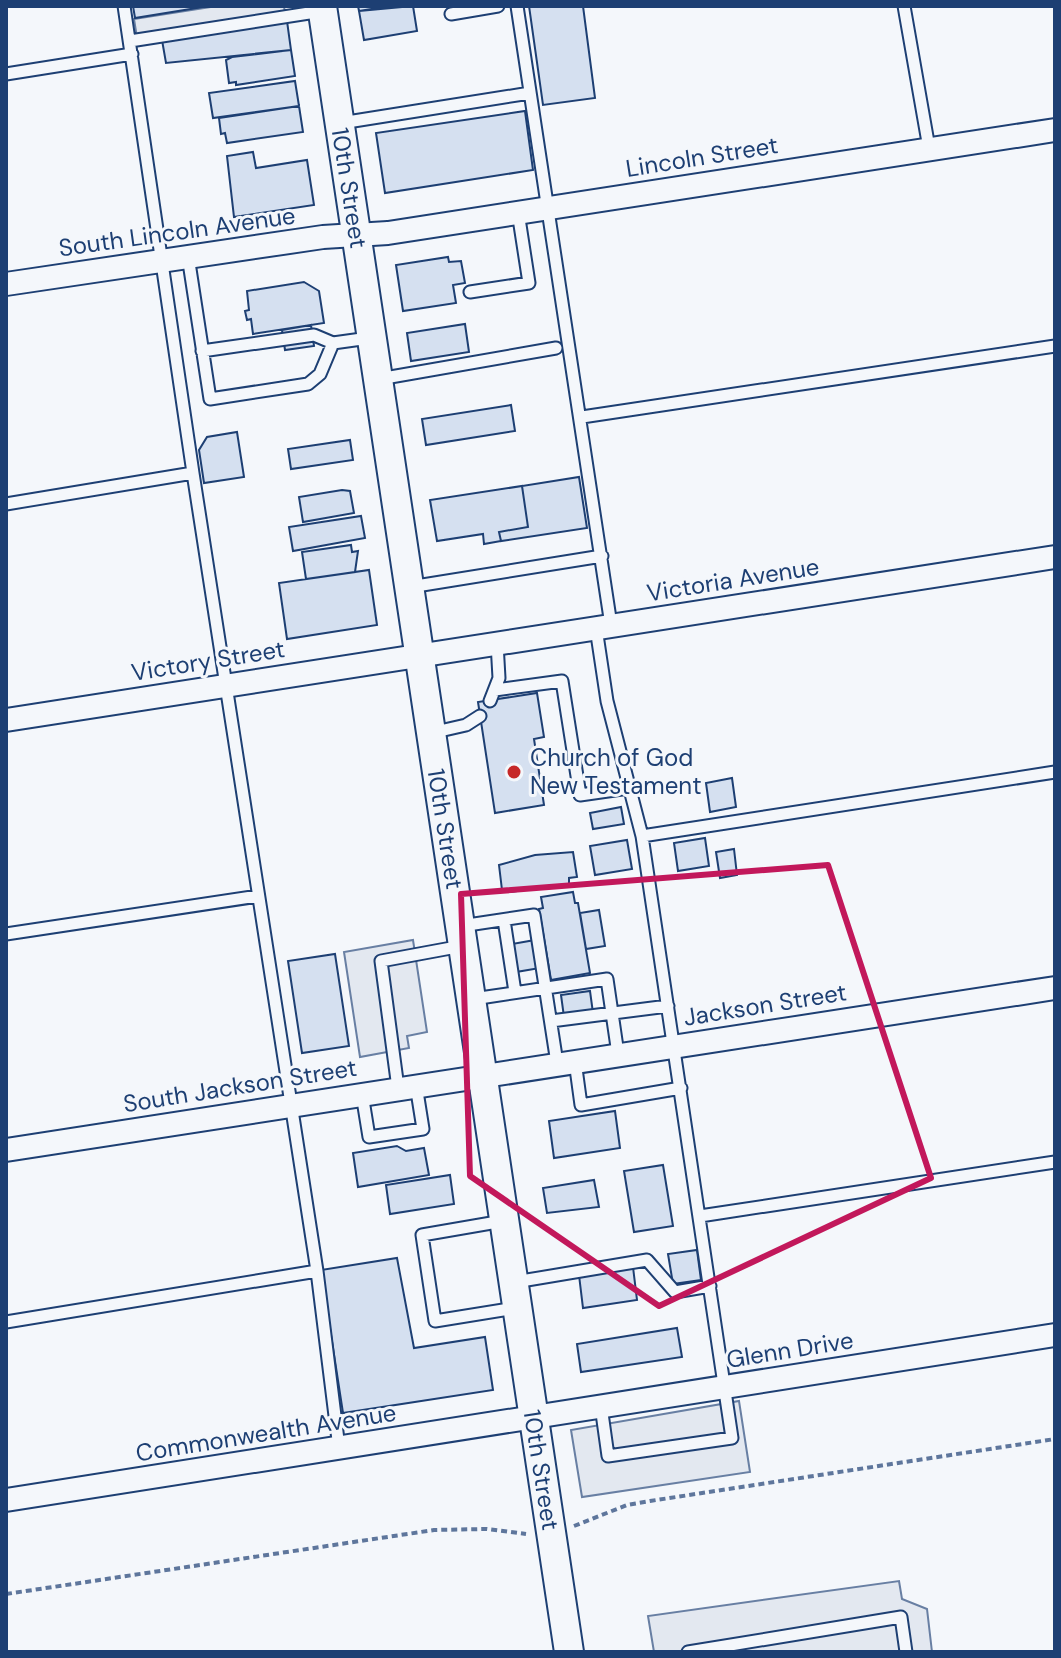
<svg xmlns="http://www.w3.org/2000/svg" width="1061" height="1658" font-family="'DM Sans',sans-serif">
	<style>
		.parking { fill: #e3e8f0; stroke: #687fa3; stroke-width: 2 }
		.building { fill: #d5e0f0; stroke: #1d3f73; stroke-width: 2 }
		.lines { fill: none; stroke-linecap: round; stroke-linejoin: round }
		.service-casing { stroke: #1d3f73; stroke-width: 15 }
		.minor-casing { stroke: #1d3f73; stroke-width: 26 }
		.tertiary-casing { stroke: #1d3f73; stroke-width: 32 }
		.path { stroke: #5e769c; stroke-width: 4; stroke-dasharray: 6 4; stroke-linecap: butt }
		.service { stroke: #f4f7fb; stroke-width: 11 }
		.minor { stroke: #f4f7fb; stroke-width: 22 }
		.tertiary { stroke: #f4f7fb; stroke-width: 28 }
		.marked { fill: none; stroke: #c2185b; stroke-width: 6; stroke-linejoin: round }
		.poi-dot { fill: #c62828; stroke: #f4f7fb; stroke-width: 3 }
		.labels { text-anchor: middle; stroke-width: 6; stroke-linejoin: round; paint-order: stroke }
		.street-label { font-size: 24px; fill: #1d3f73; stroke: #f4f7fb }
		.poi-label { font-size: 24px; fill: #1d3f73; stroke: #f4f7fb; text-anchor: start }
	</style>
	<rect width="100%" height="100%" fill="#f4f7fb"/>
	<!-- parking -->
	<path class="parking" d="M217 6H284L286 20 138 44 134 19Z
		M413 940 427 1032 407 1036 409 1048 360 1057 344 952Z
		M739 1401 750 1472 582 1497 571 1430Z
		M899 1581 902 1599 927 1609 932 1652H654L648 1616Z"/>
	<!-- building -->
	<path class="building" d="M133 6H209L135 18Z
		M358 6H390L359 11Z
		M413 6 417 31 364 40 359 11Z
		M529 6H583L595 98 543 105Z
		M287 21 291 50 166 63 162 40Z
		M291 50 295 76 236 85V82L229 83 226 60 232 57Z
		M295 81 299 106 213 118 209 93Z
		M299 106 303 132 227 143 225 133 221 134 219 118Z
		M525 111 533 170 385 193 376 133Z
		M253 152 256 168 307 160 314 205 234 217 227 156Z
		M448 257 449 262 461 261 465 283 453 285 456 303 403 311 396 265Z
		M304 282 319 291 324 323 253 334 251 319 247 320 245 311 249 310 247 291Z
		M465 324 469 352 411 361 407 333Z
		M311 325 314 346 285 350 282 330Z
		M511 405 515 431 426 445 422 419Z
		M237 432 244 477 204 483 199 450 207 437Z
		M350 440 353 460 291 469 288 449Z
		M579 477 587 528 501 541 499 532 528 527 522 486Z
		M522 486 528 527 499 532 501 541 484 544 483 534 437 541 430 500Z
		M342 490 350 491 354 513 303 522 299 497Z
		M361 516 365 538 293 551 289 527Z
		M351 545 352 552 358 551 355 572 306 579 302 552Z
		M369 570 377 625 287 639 279 583Z
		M537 693 544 737 534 739 544 805 495 813 478 702Z
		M732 778 736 807 710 812 706 783Z
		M621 807 624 824 593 829 590 813Z
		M705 838 709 866 678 871 674 843Z
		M627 840 632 869 595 875 590 846Z
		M734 849 737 875 720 878 716 852Z
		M573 852 577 877 569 878V884L511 892 510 889 502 890 499 865 535 855Z
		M573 892 575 903H578L590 973 551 980 539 909 543 908 541 897Z
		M599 910 605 946 586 949 580 913Z
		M535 940 540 968 516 972 512 944Z
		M335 954 349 1046 302 1053 288 961Z
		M590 991 593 1013 564 1017 561 995Z
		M615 1111 620 1148 554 1158 549 1121Z
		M397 1146 406 1151 424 1148 429 1175 358 1187 353 1153Z
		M663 1165 673 1226 634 1232 624 1171Z
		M450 1175 454 1204 390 1214 386 1185Z
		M594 1180 599 1207 547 1213 543 1188Z
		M697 1250 701 1280 673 1284 668 1254Z
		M397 1258 414 1348 485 1337 493 1390 343 1413 321 1270Z
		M633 1267 637 1300 583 1308 579 1275Z
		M677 1328 682 1357 581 1372 577 1344Z"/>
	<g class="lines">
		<!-- service casing -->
		<g class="service-casing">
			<path id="service" d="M124 6 193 473 317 1271 339 1448
				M517 6 611 625
				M904 6 929 148
				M451 14 498 6
				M130 41 322 11
				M6 74 132 54
				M341 123 530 93
				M188 256 210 399 308 384 320 374 333 343
				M470 292 529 283 518 212
				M202 351 314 335 333 343 369 338
				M379 379 556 348
				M582 417 1055 346
				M6 504 193 473
				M410 587 602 556
				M596 628 607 701 642 836 732 1438 608 1456 601 1406
				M495 690 562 681 580 795 629 788
				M490 701 499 678 497 643
				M431 733 466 725 480 716
				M642 836 1055 772
				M504 920 515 992
				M461 926 534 915 557 1063
				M6 934 258 896
				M473 999 607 979 618 1054
				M551 1021 668 1006
				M575 1061 581 1105 681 1088
				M398 1088 381 961 462 946
				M362 1094 369 1137 423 1129 416 1085
				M700 1216 1055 1162
				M503 1221 422 1235 435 1321 515 1308
				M515 1282 647 1260 675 1292 710 1286
				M6 1322 317 1271
				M688 1652 901 1617 906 1652"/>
		</g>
		<!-- minor casing -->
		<g class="minor-casing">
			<path id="minor" d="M6 284 323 237 388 233 1055 130
				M6 720 1055 557
				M6 1150 1055 988
				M6 1500 1055 1335"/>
		</g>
		<!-- tertiary casing -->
		<g class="tertiary-casing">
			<path id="tertiary" d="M322 6 569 1652"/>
		</g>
		<!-- path -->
		<path class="path" d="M574 1526 627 1505 650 1501 1055 1439
			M6 1594 434 1530 487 1529 526 1534"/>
		<!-- service -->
		<use href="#service" class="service"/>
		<!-- minor -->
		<use href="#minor" class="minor"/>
		<!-- tertiary -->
		<use href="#tertiary" class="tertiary"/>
	</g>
	<!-- marked area -->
	<path class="marked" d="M828 865 931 1178 659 1306 470 1176 461 894Z"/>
	<!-- markers -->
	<circle class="poi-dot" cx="514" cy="772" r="8"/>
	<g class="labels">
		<!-- street labels -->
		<g class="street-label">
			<text transform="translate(702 157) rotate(-9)" y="8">Lincoln Street</text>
			<text transform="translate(349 188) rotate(81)" y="8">10th Street</text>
			<text transform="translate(177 232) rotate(-8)" y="8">South Lincoln Avenue</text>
			<text transform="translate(733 580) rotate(-9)" y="8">Victoria Avenue</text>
			<text transform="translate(208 661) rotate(-9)" y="8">Victory Street</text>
			<text transform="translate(445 829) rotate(81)" y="8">10th Street</text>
			<text transform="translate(765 1005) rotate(-9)" y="8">Jackson Street</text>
			<text transform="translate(240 1086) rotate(-9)" y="8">South Jackson Street</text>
			<text transform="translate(790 1350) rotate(-9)" y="8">Glenn Drive</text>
			<text transform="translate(266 1433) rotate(-9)" y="8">Commonwealth Avenue</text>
			<text transform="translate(541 1470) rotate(81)" y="8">10th Street</text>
		</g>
		<!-- poi labels -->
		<g class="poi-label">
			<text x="530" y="766">Church of God<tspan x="530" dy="28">New Testament</tspan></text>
		</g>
	</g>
	<!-- border -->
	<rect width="1061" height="1658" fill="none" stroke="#1d3f73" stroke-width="16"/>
</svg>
